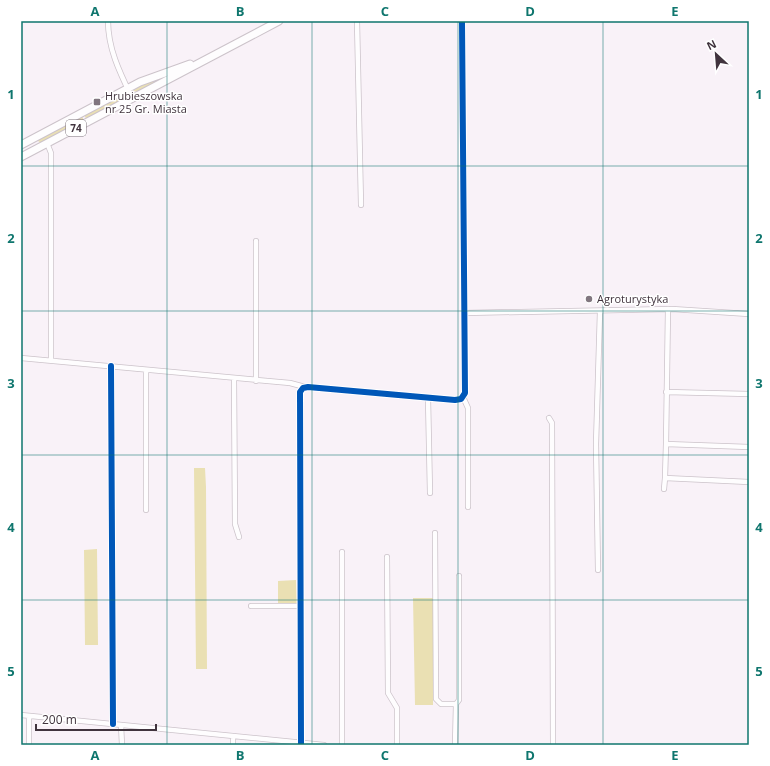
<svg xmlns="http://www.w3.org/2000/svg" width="770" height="766" font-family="'Open Sans',sans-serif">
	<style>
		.green { fill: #eae0b3 }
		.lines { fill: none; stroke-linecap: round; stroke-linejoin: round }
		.street-casing { stroke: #ccc3ca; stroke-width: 6 }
		.primary-casing { stroke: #ccc3ca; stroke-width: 9 }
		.street { stroke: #fefdfe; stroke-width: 4.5 }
		.primary { stroke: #fefdfe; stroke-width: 7 }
		.cycleway-casing { stroke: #fff; stroke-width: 8 }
		.cycleway { stroke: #0057b8; stroke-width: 6 }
		.grid { fill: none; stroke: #0f766e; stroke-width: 1; stroke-opacity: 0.55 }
		.poi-dot { fill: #81767f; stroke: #fff; stroke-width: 1.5 }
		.labels { text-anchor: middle; stroke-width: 3; stroke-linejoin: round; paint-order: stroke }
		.shield { fill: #fff; stroke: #7a7178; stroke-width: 1 }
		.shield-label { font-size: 10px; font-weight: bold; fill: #41343e }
		.poi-label { font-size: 11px; fill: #41343e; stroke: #fff; text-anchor: start }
		.neatline { fill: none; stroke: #0f766e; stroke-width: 1.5 }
		.grid-label { font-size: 13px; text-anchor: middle; font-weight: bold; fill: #0f766e }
	</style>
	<rect width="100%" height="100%" fill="#f9f2f8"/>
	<!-- green -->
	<path class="green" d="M180 70 139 92 133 91 143 84Z
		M120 96 124 99 87 120 84 115Z
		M82 116 84 121 41 143 38 141V139Z
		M194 468H205L206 487 207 669H196Z
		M97 549 98 645H85L84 550Z
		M296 580 297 604H278V581Z
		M413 598H433V705H415Z"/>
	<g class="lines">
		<!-- street casing -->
		<g class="street-casing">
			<path id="street" d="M108 21C108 49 120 73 132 98
				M357 21 361 205
				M47 143 51 153V360
				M256 241V381
				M464 313 672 309 749 314
				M21 358 290 383 305 387
				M111 366 113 724
				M146 370V510
				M234 379 235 524 239 537
				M666 392 749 394
				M463 397 468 408V507
				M428 398 430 493
				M549 418 552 423 553 745
				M666 444 668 309
				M749 447 666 444 665 478 749 482
				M664 489 665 478
				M435 533 436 699 441 704H456L455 745
				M342 552V745
				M387 557 388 693 397 708V745
				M598 570 596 444 600 311
				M251 606H300
				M456 704 459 700V576
				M21 715 324 745
				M29 716V745
				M121 725 122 745
				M233 736V745
				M301 745 300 392 303 388 308 387 455 400 461 399 465 393 462 21"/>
		</g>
		<!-- primary casing -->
		<g class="primary-casing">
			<path id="primary" d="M21 145 140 82 190 64
				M21 157 279 21"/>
		</g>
		<!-- street -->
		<use href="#street" class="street"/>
		<!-- primary -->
		<use href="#primary" class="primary"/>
		<!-- cycleway casing -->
		<g class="cycleway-casing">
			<path id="cycleway" d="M111 366 113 724
				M301 745 300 392 303 388 308 387 455 400 461 399 465 393 462 21"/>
		</g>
		<!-- cycleway -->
		<use href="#cycleway" class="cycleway"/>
	</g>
	<!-- grid -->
	<path class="grid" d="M167 21V745M312 21V745M458 21V745M603 21V745M21 166H749M21 311H749M21 455H749M21 600H749"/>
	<!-- markers -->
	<g class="poi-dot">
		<rect x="93" y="98" width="8" height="8" rx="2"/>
		<circle cx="589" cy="299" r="4"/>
	</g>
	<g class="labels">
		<!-- shield labels -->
		<rect class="shield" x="66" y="120" width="20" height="16" rx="3"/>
		<g class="shield-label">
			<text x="76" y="132">74</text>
		</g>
		<!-- poi labels -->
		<g class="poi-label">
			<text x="105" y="100">Hrubieszowska<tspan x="105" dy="13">nr 25 Gr. Miasta</tspan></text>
			<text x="597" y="303">Agroturystyka</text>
		</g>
	</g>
	<!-- border -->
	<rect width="770" height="766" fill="none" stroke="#ffffff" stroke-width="44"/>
	<!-- north arrow -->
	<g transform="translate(716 54) rotate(334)" stroke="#ffffff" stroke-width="3" paint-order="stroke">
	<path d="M0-3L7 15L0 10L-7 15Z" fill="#41343e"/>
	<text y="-6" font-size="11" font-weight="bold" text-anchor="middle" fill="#41343e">N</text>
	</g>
	<!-- scale -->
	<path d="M36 724v6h120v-6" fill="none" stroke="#41343e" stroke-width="2"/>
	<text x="42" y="724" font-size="12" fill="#41343e" stroke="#ffffff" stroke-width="3" paint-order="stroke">200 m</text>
	<rect x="22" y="22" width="726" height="722" class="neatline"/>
	<g class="grid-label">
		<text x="95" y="16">A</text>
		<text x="240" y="16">B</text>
		<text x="385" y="16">C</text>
		<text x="530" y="16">D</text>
		<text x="675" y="16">E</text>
		<text x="11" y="99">1</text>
		<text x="759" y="99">1</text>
		<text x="11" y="243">2</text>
		<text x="759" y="243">2</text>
		<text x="11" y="388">3</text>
		<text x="759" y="388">3</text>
		<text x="11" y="532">4</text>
		<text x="759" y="532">4</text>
		<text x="11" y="676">5</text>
		<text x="759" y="676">5</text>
		<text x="95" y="760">A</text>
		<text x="240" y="760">B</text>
		<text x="385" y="760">C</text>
		<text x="530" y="760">D</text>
		<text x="675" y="760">E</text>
	</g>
</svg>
